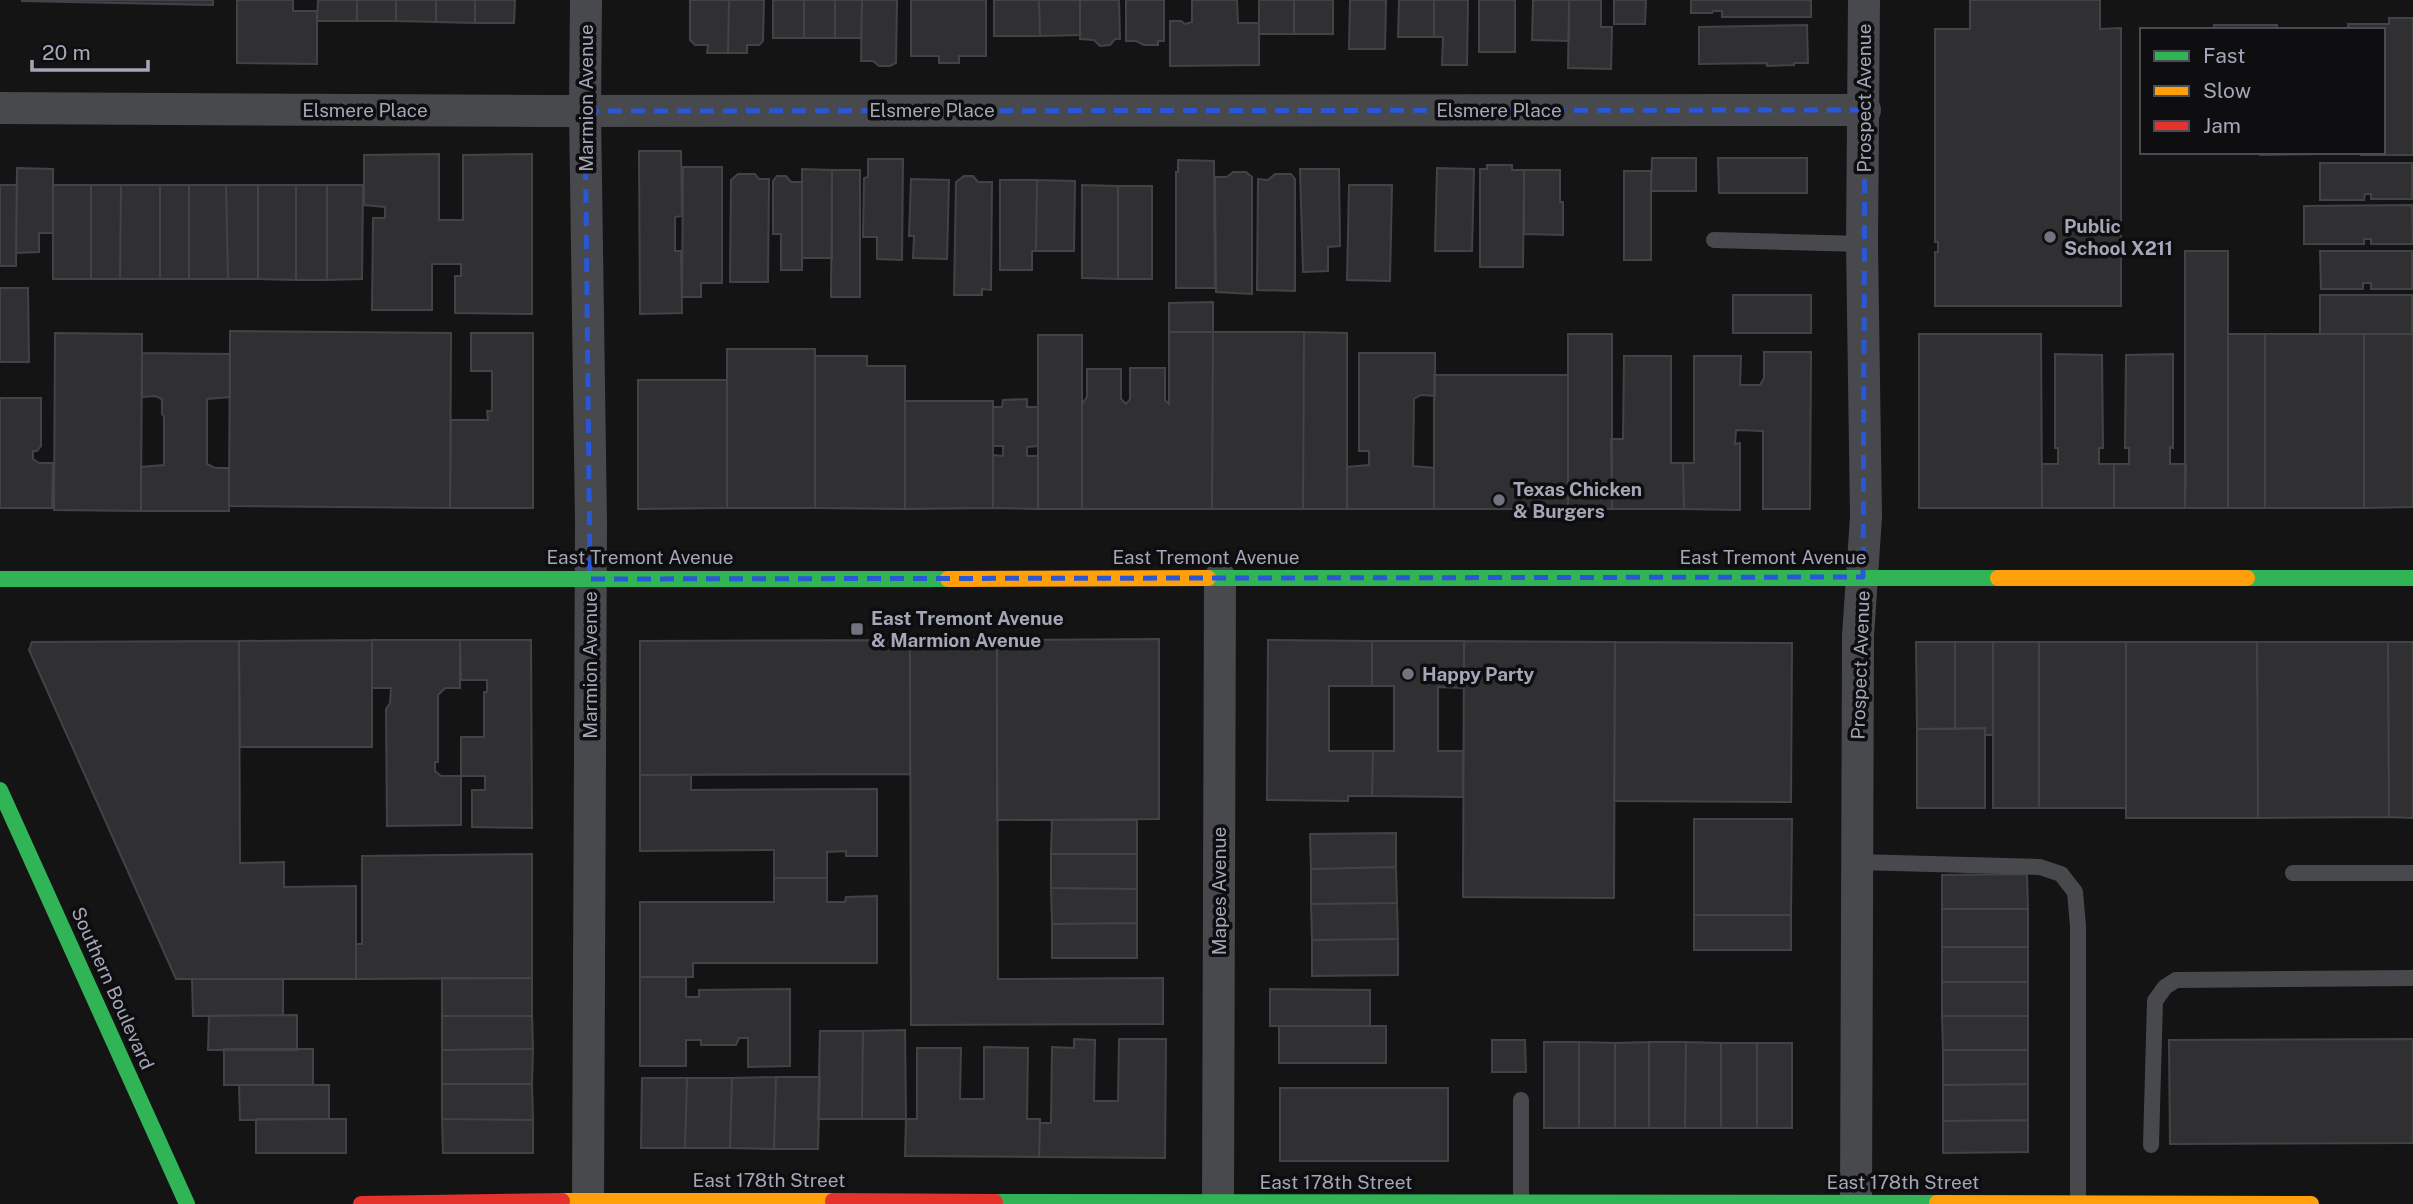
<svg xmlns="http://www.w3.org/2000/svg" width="2413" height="1204" font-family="'Public Sans',sans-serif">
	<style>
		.building { fill: #303032; stroke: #424348; stroke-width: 2 }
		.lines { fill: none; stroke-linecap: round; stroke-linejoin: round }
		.lane { stroke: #48494d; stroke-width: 16 }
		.street { stroke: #48494d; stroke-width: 32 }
		.fast { stroke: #30b455; stroke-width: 16 }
		.slow { stroke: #ff9f0a; stroke-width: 16 }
		.jam { stroke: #e5322d; stroke-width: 16 }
		.marked { fill: none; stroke: #2a57d5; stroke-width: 5; stroke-dasharray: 14 9; stroke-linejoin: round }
		.poi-dot { fill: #71747e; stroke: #0e0e10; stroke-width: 2.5 }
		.labels { text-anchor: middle; stroke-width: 7; stroke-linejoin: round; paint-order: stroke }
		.street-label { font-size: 19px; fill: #a3a7b7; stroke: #0e0e10 }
		.poi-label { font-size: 19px; font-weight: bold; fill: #a3a7b7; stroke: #0e0e10; text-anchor: start }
	</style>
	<rect width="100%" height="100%" fill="#141414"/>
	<!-- building -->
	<path class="building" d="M213 0V5L22 1V0Z
		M237 0H293V11H317V64L237 63Z
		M318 0H357V21H317Z
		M357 0H396V21H357Z
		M396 0H436V22L396 21Z
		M436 0H475V23L436 22Z
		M475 0H515L514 23H475Z
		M690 0H729L728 53H707L708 45H695L690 40Z
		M729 0H764L763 41 759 45H747V53H728Z
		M773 0H804V38H773Z
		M804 0H835V38H804Z
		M835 0H862L861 38H835Z
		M862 0H897L896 63 890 66H879L873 61H861Z
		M911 0H986V56H959V63H939V56H911Z
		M994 0H1039L1040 36H994Z
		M1039 0H1080V35L1040 36Z
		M1080 0H1119L1120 39H1115L1110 45 1100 46 1094 40 1080 39Z
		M1126 0H1164V41H1158V45H1144L1136 41H1126Z
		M1192 0H1237L1238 23H1259V65L1170 66V21H1181L1185 24 1192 22Z
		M1259 0H1294V34H1259Z
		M1294 0H1333V34H1294Z
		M1350 0H1386L1385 49H1349Z
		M1399 0H1434V37H1398Z
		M1434 0H1468L1467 65H1442L1443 37H1434Z
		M1479 0H1515V52H1479Z
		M1533 0H1569V41L1532 40Z
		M1569 0H1601V27H1612L1611 69 1568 68Z
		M1614 0H1646L1645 24H1614Z
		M1691 0H1811V17H1722V11H1713L1712 13H1691Z
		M1970 0H2100V29L2121 28V306H1935V252H1938V242H1935V29H1970Z
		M2389 18H2413V155H2361V152H2383V30H2348V24H2389Z
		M1807 25 1808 63H1794V65L1767 66V63L1699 64V27Z
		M2214 25H2277V30H2214Z
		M639 151H681L682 216 675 217V251H681L682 313 640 314Z
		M2260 152H2323V154L2260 155Z
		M439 154V220H463V155L532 154V314L455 313V276H461V264H432V310H372L373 218H385V207L364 205V155Z
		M1652 158H1696V191H1651Z
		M1718 158H1807V193H1719Z
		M868 159H903L902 260 877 259V237H863L864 178 868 177Z
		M1178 160 1214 161 1215 288H1176V172H1178Z
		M2320 163H2412V199H2371V194H2365L2364 200H2320Z
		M1487 165H1512V170H1524L1523 267H1480V169H1487Z
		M683 167H722V283H701V297H682Z
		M17 168 53 169V233H39V252L16 253Z
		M1437 168 1474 169 1472 251H1435Z
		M802 169 832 170V258H802Z
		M1300 169H1339L1340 246 1328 247V271L1303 272Z
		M832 170H860V297H831Z
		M1524 170H1560V202H1563V235L1524 234Z
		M1624 171H1651V260H1624Z
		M1233 172H1246L1252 177V294L1216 292 1215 177H1227Z
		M738 174H755L759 179H769L768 282H730L731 180Z
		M1275 174H1291L1295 179V291L1257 290 1258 179 1268 180Z
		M777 176H786L791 182H802V270H781V234H773V181Z
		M964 176H973L978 182H992L991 290 982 289V295H954L956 182Z
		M911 179 949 180 947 259 913 258 914 236H909Z
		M1000 180H1037L1036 251H1032V270H1000Z
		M1037 180 1075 181 1074 251H1036Z
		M0 185H17L16 266H0Z
		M53 185H91V279H53Z
		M91 185H121L120 279H91Z
		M121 185H160V279H120Z
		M160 185H189V279H160Z
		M189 185H226L228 279H189Z
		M226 185H258V279H228Z
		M258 185H296V280L258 279Z
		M296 185H327V280H296Z
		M327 185H363L362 279 327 280Z
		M1082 185 1118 186V279L1082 278Z
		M1349 185H1392L1390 281 1347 280Z
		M1118 186H1152V279H1118Z
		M2412 205 2413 244H2371V239H2364V244H2304V206Z
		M2185 251H2228V508H2185Z
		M2320 251H2412V289H2371V283H2363V289H2321Z
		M0 288H28L29 362H0Z
		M1733 295H1811V333H1733Z
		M2320 295H2412V334H2320Z
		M1213 302V332H1169V303Z
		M230 331 451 333 450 508 229 506Z
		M1169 332H1213L1212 509H1082V404L1087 397V369H1121V399L1126 404 1130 399V368H1165V400L1169 404Z
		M1213 332H1304L1303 509H1212Z
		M1304 332 1347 333V509H1303Z
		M55 333 142 334 141 511 54 510Z
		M471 333H533V508H450L451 420H488L487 411H492V371H471Z
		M1568 334H1612V509H1568Z
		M1919 334H2041L2042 508H1919Z
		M2228 334H2265V508H2228Z
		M2265 334H2364V508H2265Z
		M2364 334H2413V507L2364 508Z
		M1038 335H1082V509H1038Z
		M727 349H815V508H727Z
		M1764 352H1811L1810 509H1763V431L1736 430 1735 444 1740 443V510L1684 509 1683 463H1694V356H1741L1740 385H1760L1764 378Z
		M142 353 230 354V397L207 399V464L215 468H229V511H141V467L164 465V417L162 414V399L155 396 142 397Z
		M1359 353H1435V396L1421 395 1414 399 1413 466 1434 468V509H1347V467L1369 465V451H1359Z
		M2055 354 2102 355 2103 448H2099V464H2114V508H2042V464H2058V448H2055Z
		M2173 354V448L2170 447V464H2186L2185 508H2114V464H2129V448H2125L2126 355Z
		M815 356H867V366H905V509L815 508Z
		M1624 356H1671V463H1683L1684 509H1612L1611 439H1623Z
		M1434 375H1568V509H1434Z
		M638 380H727V508L638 509Z
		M0 398H41V446L37 451H33V459L39 463H53L52 508H0Z
		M1027 399V407H1038V446L1027 447V456H1038V509L993 508V455L1003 456V446H993V407H1002L1003 400Z
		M905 401H993V508L905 509Z
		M1159 639V819L997 820V640Z
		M372 640H460V688H445L438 695V762H435V771L441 776H461V825L387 826 386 709 390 703 391 688H372Z
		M372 640V747H240L239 641Z
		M460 640H531L532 828 472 827V790H485V776H461V737H484V692H487V680H461Z
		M910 640V774L640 775V641Z
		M910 640H997L998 979 1163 978V1024L911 1025Z
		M1268 640 1372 641V686H1329V751H1373L1372 796H1348V801L1267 800Z
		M239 641 240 863 284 862V887L356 886V979H176L29 650 32 642Z
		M1372 641H1464V688L1438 687V751H1463V797L1372 796 1373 751H1394V686H1372Z
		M1464 641 1615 642 1614 898 1463 897Z
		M1615 642 1792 643 1791 802 1614 801Z
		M1916 642H1955V729H1917Z
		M1955 642H1993V735H1985V728L1955 729Z
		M1993 642H2039V808H1993Z
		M2039 642H2126V808H2039Z
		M2126 642H2257L2258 818H2126Z
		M2257 642H2388L2389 817 2258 818Z
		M2388 642H2413V818L2389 817Z
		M1985 728V808H1917V729Z
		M640 775H691V790L877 789V856H846V851L827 852V878H774V850L640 851Z
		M1694 819H1792L1791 915H1694Z
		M1052 820H1137V854H1051Z
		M1396 833V867L1311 869 1310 834Z
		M532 854V978L356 979V944H362V856Z
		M1051 854H1137V889L1051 888Z
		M1396 867 1397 903 1311 904V869Z
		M2027 874 2028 909H1942V875Z
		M774 878H827V902H845L846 897 877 896V963H693V977H640V902H774Z
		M1051 888 1137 889V923L1052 924Z
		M1397 903 1398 939 1312 940 1311 904Z
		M1942 909H2028V947H1942Z
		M1694 915H1791V950H1694Z
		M1137 923V958H1052V924Z
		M1398 939V975L1312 976V940Z
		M1942 947H2028V982H1942Z
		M640 977H686V997H699V990L790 989V1066L748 1067V1038H739L736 1045H701V1040H686V1066H640Z
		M442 978H532V1016H442Z
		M192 979H283V1015L193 1016Z
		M1942 982H2028V1016H1942Z
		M1270 989 1370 990V1026H1270Z
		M297 1015V1050H208L209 1016Z
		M442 1016H532L533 1049 442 1050Z
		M1942 1016H2028V1050H1943Z
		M1279 1026H1386V1063H1279Z
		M905 1030 906 1119H862L863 1031Z
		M820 1031H863L862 1119H818Z
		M1074 1039 1095 1040 1094 1101H1118L1119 1039H1166L1165 1158 1039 1157 1040 1123H1051L1052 1047 1074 1048Z
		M2413 1039V1143L2170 1144 2169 1040Z
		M1492 1040H1525L1526 1072H1492Z
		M1544 1042H1579V1128H1544Z
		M1579 1042 1615 1043V1128H1579Z
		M1649 1042H1686L1685 1128H1649Z
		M1649 1042V1128H1615V1043Z
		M1686 1042 1721 1043V1128H1685Z
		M1721 1043H1757V1128H1721Z
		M1757 1043H1792V1128H1757Z
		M984 1047 1028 1048 1027 1119H1040L1039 1157 905 1156 906 1119H917V1048H961L960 1099H984Z
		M224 1049H313V1085H224Z
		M533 1049 532 1084H442V1050Z
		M1943 1050H2028V1084L1943 1085Z
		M776 1077H820L818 1149H774Z
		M776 1077 774 1149 730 1148 732 1078Z
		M642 1078H687L685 1148H641Z
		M687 1078H732L730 1148H685Z
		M442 1084H532L533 1120 442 1119Z
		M2028 1084V1120L1943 1121V1085Z
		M239 1085H329V1119L240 1120Z
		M1280 1088H1448V1161H1280Z
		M256 1119H346V1153H256Z
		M442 1119 533 1120V1153H443Z
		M2028 1120V1152L1943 1153V1121Z"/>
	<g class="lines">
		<!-- lane -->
		<path class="lane" d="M1714 240 1862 244
			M1856 862 2040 867 2061 874 2075 892 2078 926V1203
			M2293 873H2413
			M1521 1100V1203
			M2151 1145 2155 1001 2165 987 2176 980 2413 978"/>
		<!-- street -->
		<path class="street" d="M586 0 585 111 591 522 588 1204
			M0 108 546 111 1865 110
			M1218 1204 1220 578
			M1856 1204 1858 636 1866 517 1862 244 1864 0"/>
		<!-- fast -->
		<path class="fast" d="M1208 578H1998
			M2247 578H2413
			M0 579H948
			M0 790 187 1204
			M995 1202 1937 1203"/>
		<!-- slow -->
		<path class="slow" d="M1998 578H2247
			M948 579 1208 578
			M562 1201H833
			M1937 1203 2311 1204"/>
		<!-- jam -->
		<path class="jam" d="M833 1201 995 1202
			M361 1204 562 1201"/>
	</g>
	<!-- marked area -->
	<path class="marked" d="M1865 110 1863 577 590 579 585 111Z"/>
	<!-- markers -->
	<g class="poi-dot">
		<circle cx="2050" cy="237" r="7"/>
		<circle cx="1499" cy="500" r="7"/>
		<rect x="850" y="622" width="14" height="14" rx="3.5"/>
		<circle cx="1408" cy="674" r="7"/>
	</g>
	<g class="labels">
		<!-- street labels -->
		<g class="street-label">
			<text transform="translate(586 98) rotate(-90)" y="7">Marmion Avenue</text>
			<text transform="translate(1864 98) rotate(-90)" y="7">Prospect Avenue</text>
			<text x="365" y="117">Elsmere Place</text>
			<text x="932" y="117">Elsmere Place</text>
			<text x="1499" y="117">Elsmere Place</text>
			<text x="640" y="564">East Tremont Avenue</text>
			<text x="1206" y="564">East Tremont Avenue</text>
			<text x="1773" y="564">East Tremont Avenue</text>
			<text transform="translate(590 665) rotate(-90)" y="7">Marmion Avenue</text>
			<text transform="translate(1860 665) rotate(-88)" y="7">Prospect Avenue</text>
			<text transform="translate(1219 891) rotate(-90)" y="7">Mapes Avenue</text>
			<text transform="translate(113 988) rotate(66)" y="7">Southern Boulevard</text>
			<text x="769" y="1187">East 178th Street</text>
			<text x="1336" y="1189">East 178th Street</text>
			<text x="1903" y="1189">East 178th Street</text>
		</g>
		<!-- poi labels -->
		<g class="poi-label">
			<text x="2064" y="233">Public<tspan x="2064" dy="22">School X211</tspan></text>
			<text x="1513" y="496">Texas Chicken<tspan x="1513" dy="22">&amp; Burgers</tspan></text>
			<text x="871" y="625">East Tremont Avenue<tspan x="871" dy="22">&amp; Marmion Avenue</tspan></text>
			<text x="1422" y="681">Happy Party</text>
		</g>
	</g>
	<!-- legend -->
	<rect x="2140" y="28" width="245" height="126" fill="#0e0e10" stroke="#4a4b53" stroke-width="2"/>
	<rect x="2154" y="51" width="35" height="10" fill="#30b455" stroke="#4a4b53" stroke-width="2"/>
	<text x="2203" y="63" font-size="21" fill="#a3a7b7">Fast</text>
	<rect x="2154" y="86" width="35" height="10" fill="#ff9f0a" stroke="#4a4b53" stroke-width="2"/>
	<text x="2203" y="98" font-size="21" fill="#a3a7b7">Slow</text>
	<rect x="2154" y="121" width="35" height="10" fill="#e5322d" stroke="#4a4b53" stroke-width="2"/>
	<text x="2203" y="133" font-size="21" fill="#a3a7b7">Jam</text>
	<!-- scale -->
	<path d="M32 60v10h116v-10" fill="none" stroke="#a3a7b7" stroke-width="3.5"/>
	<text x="42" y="60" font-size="21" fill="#a3a7b7" stroke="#0e0e10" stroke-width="5" paint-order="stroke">20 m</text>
</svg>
